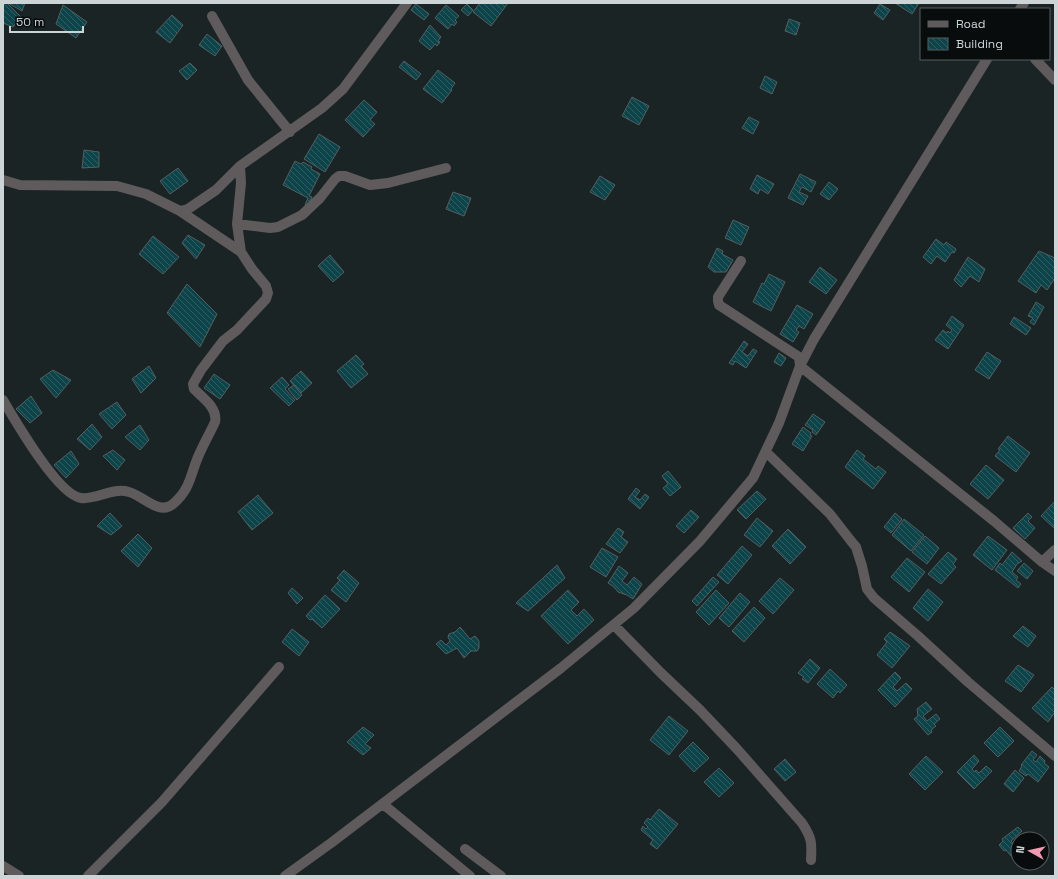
<svg xmlns="http://www.w3.org/2000/svg" width="1058" height="879" font-family="'Space Grotesk',sans-serif">
	<style>
		.building { fill: url(#building-back-hatch); stroke: #535e60 }
		.lines { fill: none; stroke-linecap: round; stroke-linejoin: round }
		.street { stroke: #5f5a5b; stroke-width: 10 }
	</style>
	<defs>
		<pattern id="building-back-hatch" width="6" height="6" patternUnits="userSpaceOnUse"><rect width="6" height="6" fill="#0d444a"/><path d="M-1 5l2 2M0 0l6 6M5-1l2 2" fill="none" stroke="#2f5e63"/></pattern>
	</defs>
	<rect width="100%" height="100%" fill="#1a2425"/>
	<!-- building -->
	<path class="building" d="M5 3H7L21 17 13 27 3 23V6Z
		M8 3H25L22 11Z
		M480 3H508L491 26 473 12Z
		M895 3H919L912 14Z
		M416 4 429 14 424 20 411 10Z
		M467 4 473 10 468 16 461 10Z
		M880 4 890 10 883 20 874 13Z
		M63 5 87 22 76 38 56 24Z
		M446 5 459 16 455 20 457 22 454 26 452 24 448 29 435 18Z
		M172 15 183 25 170 43 156 32Z
		M789 19 800 23 796 35 785 31Z
		M430 25 441 37 438 41 440 42 437 46 435 44 430 50 419 41Z
		M207 34 222 46 215 56 199 45Z
		M404 61 421 74 416 80 399 67Z
		M190 63 197 70 187 80 179 71Z
		M438 70 455 83 451 89 452 90 442 103 423 89Z
		M765 76 777 82 772 94 760 88Z
		M632 97 649 106 639 125 622 116Z
		M364 100 377 112 370 120 375 124 363 137 345 120Z
		M749 117 759 122 753 134 742 128Z
		M319 134 340 147 325 172 304 159Z
		M84 150 99 152V167L82 168Z
		M295 161 301 164 303 162 312 167 311 169 320 174 309 196 312 197 307 207 305 205 308 198 283 185Z
		M178 168 188 181 170 194 160 181Z
		M800 174 816 182 811 192 802 187 799 192 808 196 803 205 788 198Z
		M757 175 774 184 768 194 760 189 758 194 750 189Z
		M600 176 615 185 605 200 590 192Z
		M829 182 838 189 829 200 820 194Z
		M453 192 471 198 464 216 446 209Z
		M733 220 749 227 741 245 725 238Z
		M188 235 205 245 196 259 182 243Z
		M153 236 179 257 163 274 139 254Z
		M936 239 944 245 946 242 956 249 954 253 952 252 945 262 937 256 931 264 923 257Z
		M717 248 723 251 722 254 733 260 726 272H714L708 267Z
		M1039 251 1055 258V278L1047 290 1041 285 1036 293 1018 281Z
		M330 255 344 272 333 282 318 266Z
		M968 257 985 269 979 282 970 276 961 287 954 280Z
		M820 267 837 280 826 294 809 282Z
		M769 274 785 282 771 311 753 302 762 283 764 284Z
		M187 284 217 314 200 347 167 313Z
		M1036 302 1044 307 1034 325 1030 322 1033 318 1028 316Z
		M797 305 813 314 804 329 799 326 796 330 799 332 793 342 780 334Z
		M952 316 964 325 948 349 935 340 943 330 947 333 948 331 950 333 952 330 946 325Z
		M1014 317 1031 328 1026 335 1010 324Z
		M744 341 748 344 742 352 748 356 753 349 757 351 746 368 735 361 733 365 729 363Z
		M987 352 1001 361 989 379 975 370Z
		M779 353 786 358 781 366 774 362Z
		M356 355 364 364 361 366 368 374 351 388 337 371Z
		M149 366 156 378 141 393 132 379Z
		M53 370 71 380 56 398 40 379Z
		M301 371 312 383 301 393 290 381Z
		M214 374 230 385 220 399 204 388Z
		M282 377 289 385 285 389 295 400 289 406 270 388Z
		M294 385 302 395 297 400 288 389Z
		M31 396 42 413 30 423 16 409Z
		M117 402 126 415 112 429 99 414Z
		M813 414 825 422 816 435 812 432 813 430 805 425Z
		M92 424 102 437 90 450 77 439Z
		M140 425 149 440 140 450 125 437Z
		M803 427 811 433 810 435 812 436 803 451 792 444Z
		M1008 436 1030 453 1016 472 995 456 1000 450 998 449Z
		M113 450 125 460 117 470 103 456Z
		M857 450 865 456 863 459 876 469 878 466 886 472 873 489 845 467Z
		M71 451 79 464 66 478 54 465Z
		M986 465 1004 480 988 499 970 484Z
		M668 471 681 487 670 496 663 488 668 484 662 476Z
		M636 488 640 491 635 497 640 500 645 494 649 497 640 509 628 499Z
		M757 491 766 499 746 519 737 510Z
		M258 495 273 513 252 530 238 512Z
		M1055 501V529L1041 516Z
		M691 510 699 517 684 533 676 526Z
		M110 513 122 526 111 535 97 526Z
		M895 513 902 519 891 533 884 527Z
		M1028 513 1032 517 1028 521 1035 528 1025 539 1013 528Z
		M757 518 773 531 760 547 744 535Z
		M904 519 924 535 911 551 892 535Z
		M618 528 624 532 621 537 628 542 620 553 606 544Z
		M788 529 806 547 790 564 772 546Z
		M138 534 152 548 138 567 121 551Z
		M925 536 939 548 927 564 912 552Z
		M988 536 1007 550 992 570 973 555Z
		M742 546 752 555 728 584 717 575Z
		M602 548 618 557 606 577 590 567Z
		M948 552 957 559 953 564 956 567 941 584 928 574Z
		M1012 552 1022 561 1017 564 1012 572 1018 577 1016 580 1021 584 1018 588 995 570 1000 563 1002 565Z
		M907 558 925 572 909 592 891 577Z
		M1024 563 1033 571 1027 579 1017 571Z
		M557 565 565 578 528 611 516 603Z
		M619 566 628 573 622 581 627 585 634 577 642 584 633 599 627 595 618 592 614 587 608 583Z
		M344 570 359 583 346 602 331 590 340 580 337 578Z
		M713 577 719 582 697 606 692 601Z
		M780 578 794 590 773 614 759 601Z
		M292 588 303 598 297 604 288 593Z
		M928 589 943 602 928 621 913 608Z
		M568 590 579 602 571 610 577 616 584 609 594 620 568 644 541 616Z
		M716 590 729 603 709 625 696 612Z
		M740 593 750 602 729 627 719 618Z
		M325 595 340 609 322 628 312 619 310 620 306 616Z
		M754 607 765 618 744 642 732 631Z
		M1023 626 1036 636 1028 647 1013 636Z
		M460 627 470 639 475 636 479 641V648L477 651H471L464 658 457 648 446 654 436 644 441 640 446 645 450 641 448 637 449 634 455 632Z
		M292 629 309 642 299 656 282 642Z
		M890 632 910 646 892 668 877 655 887 642 884 639Z
		M810 659 820 668 808 683 802 679 804 677 798 673Z
		M1018 665 1034 675 1021 692 1005 681Z
		M830 669 847 685 840 693 838 691 833 698 817 684Z
		M895 672 901 678 893 687 897 691 906 683 912 689 895 707 878 690Z
		M1052 687 1055 690V712L1048 722 1032 708Z
		M926 702 932 709 923 716 927 721 936 714 940 719 934 724 936 726 931 730 932 732 928 735 914 719 918 716 917 709Z
		M669 716 688 731 669 755 650 740Z
		M363 727 374 735 365 744 371 748 363 755 347 742Z
		M1000 727 1014 741 998 757 984 743Z
		M693 742 709 758 694 772 679 756Z
		M1032 751 1037 755 1033 760 1036 762 1040 756 1045 761 1044 763 1049 767 1038 782 1028 774 1026 776 1019 771 1022 766 1021 765Z
		M974 755 979 761 972 769 974 772 976 770 979 773 986 766 992 771 974 789 957 772Z
		M926 756 943 772 925 790 909 774Z
		M785 759 796 772 785 781 774 769Z
		M719 768 734 783 719 797 704 782Z
		M1015 770 1024 778 1013 792 1004 784Z
		M659 809 678 824 657 849 650 844 653 840 641 830 643 826 646 829 648 827 644 823 648 818 650 820Z
		M1018 827 1022 831 1011 841 1018 849V863H1020L1018 864 1006 850 1004 851 999 845 1003 841 1002 839Z"/>
	<g class="lines">
		<!-- street -->
		<path class="street" d="M1020 9 1024 3
			M212 16 248 80 290 132
			M1035 59 1055 80
			M3 180 20 185 117 186 146 194 180 211 188 209 216 190 240 166 322 108 343 89 407 3
			M180 211 241 252
			M237 224 270 228 278 227 302 215 320 198 335 179 339 176H345L370 185 388 183 446 168
			M741 261 718 297V301L719 305 799 357 800 366 994 521 1042 562 1055 571
			M3 400C16 422 58 495 81 498 97 500 112 487 129 492 142 495 159 516 173 504 190 490 190 476 198 457 203 445 210 433 215 422 218 408 203 398 194 389L193 384 201 370 223 341 237 330 266 299 268 293 266 286 252 269 241 252 237 224 241 183 240 166
			M766 452 830 514 851 541 856 547 862 566 867 589 874 598 918 636 968 682 1055 756
			M1042 562 1055 550
			M614 625 661 673 700 710 737 749 802 823C812 838 812 843 811 860
			M383 804 470 876
			M465 849 501 876
			M3 866 19 876
			M88 876 162 802 279 667
			M285 876 331 843 561 668 634 608 700 541 753 478 779 423 800 366 814 339 987 59"/>
	</g>
	<!-- border -->
	<rect width="1058" height="879" fill="none" stroke="#cdd4d5" stroke-width="8"/>
	<!-- legend -->
	<rect x="920" y="8" width="130" height="52" fill="#080c0c" stroke="#575c5c"/>
	<rect x="928" y="21" width="20" height="6" fill="#5f5a5b" stroke="#575c5c"/>
	<text x="956" y="28" font-size="12" fill="#cdd4d5">Road</text>
	<rect x="928" y="38" width="20" height="12" fill="url(#building-back-hatch)" stroke="#575c5c"/>
	<text x="956" y="48" font-size="12" fill="#cdd4d5">Building</text>
	<!-- north arrow -->
	<g transform="translate(1030 851) rotate(278)"><circle r="19" fill="#080c0c" stroke="#575c5c"/>
	<path d="M0-3L7 15L0 10L-7 15Z" fill="#f09ab4"/>
	<text y="-6" font-size="11" font-weight="bold" text-anchor="middle" fill="#cdd4d5">N</text>
	</g>
	<!-- scale -->
	<path d="M10 26v6h73v-6" fill="none" stroke="#cdd4d5" stroke-width="2"/>
	<text x="16" y="26" font-size="12" fill="#cdd4d5" stroke="#080c0c" stroke-width="3" paint-order="stroke">50 m</text>
</svg>
